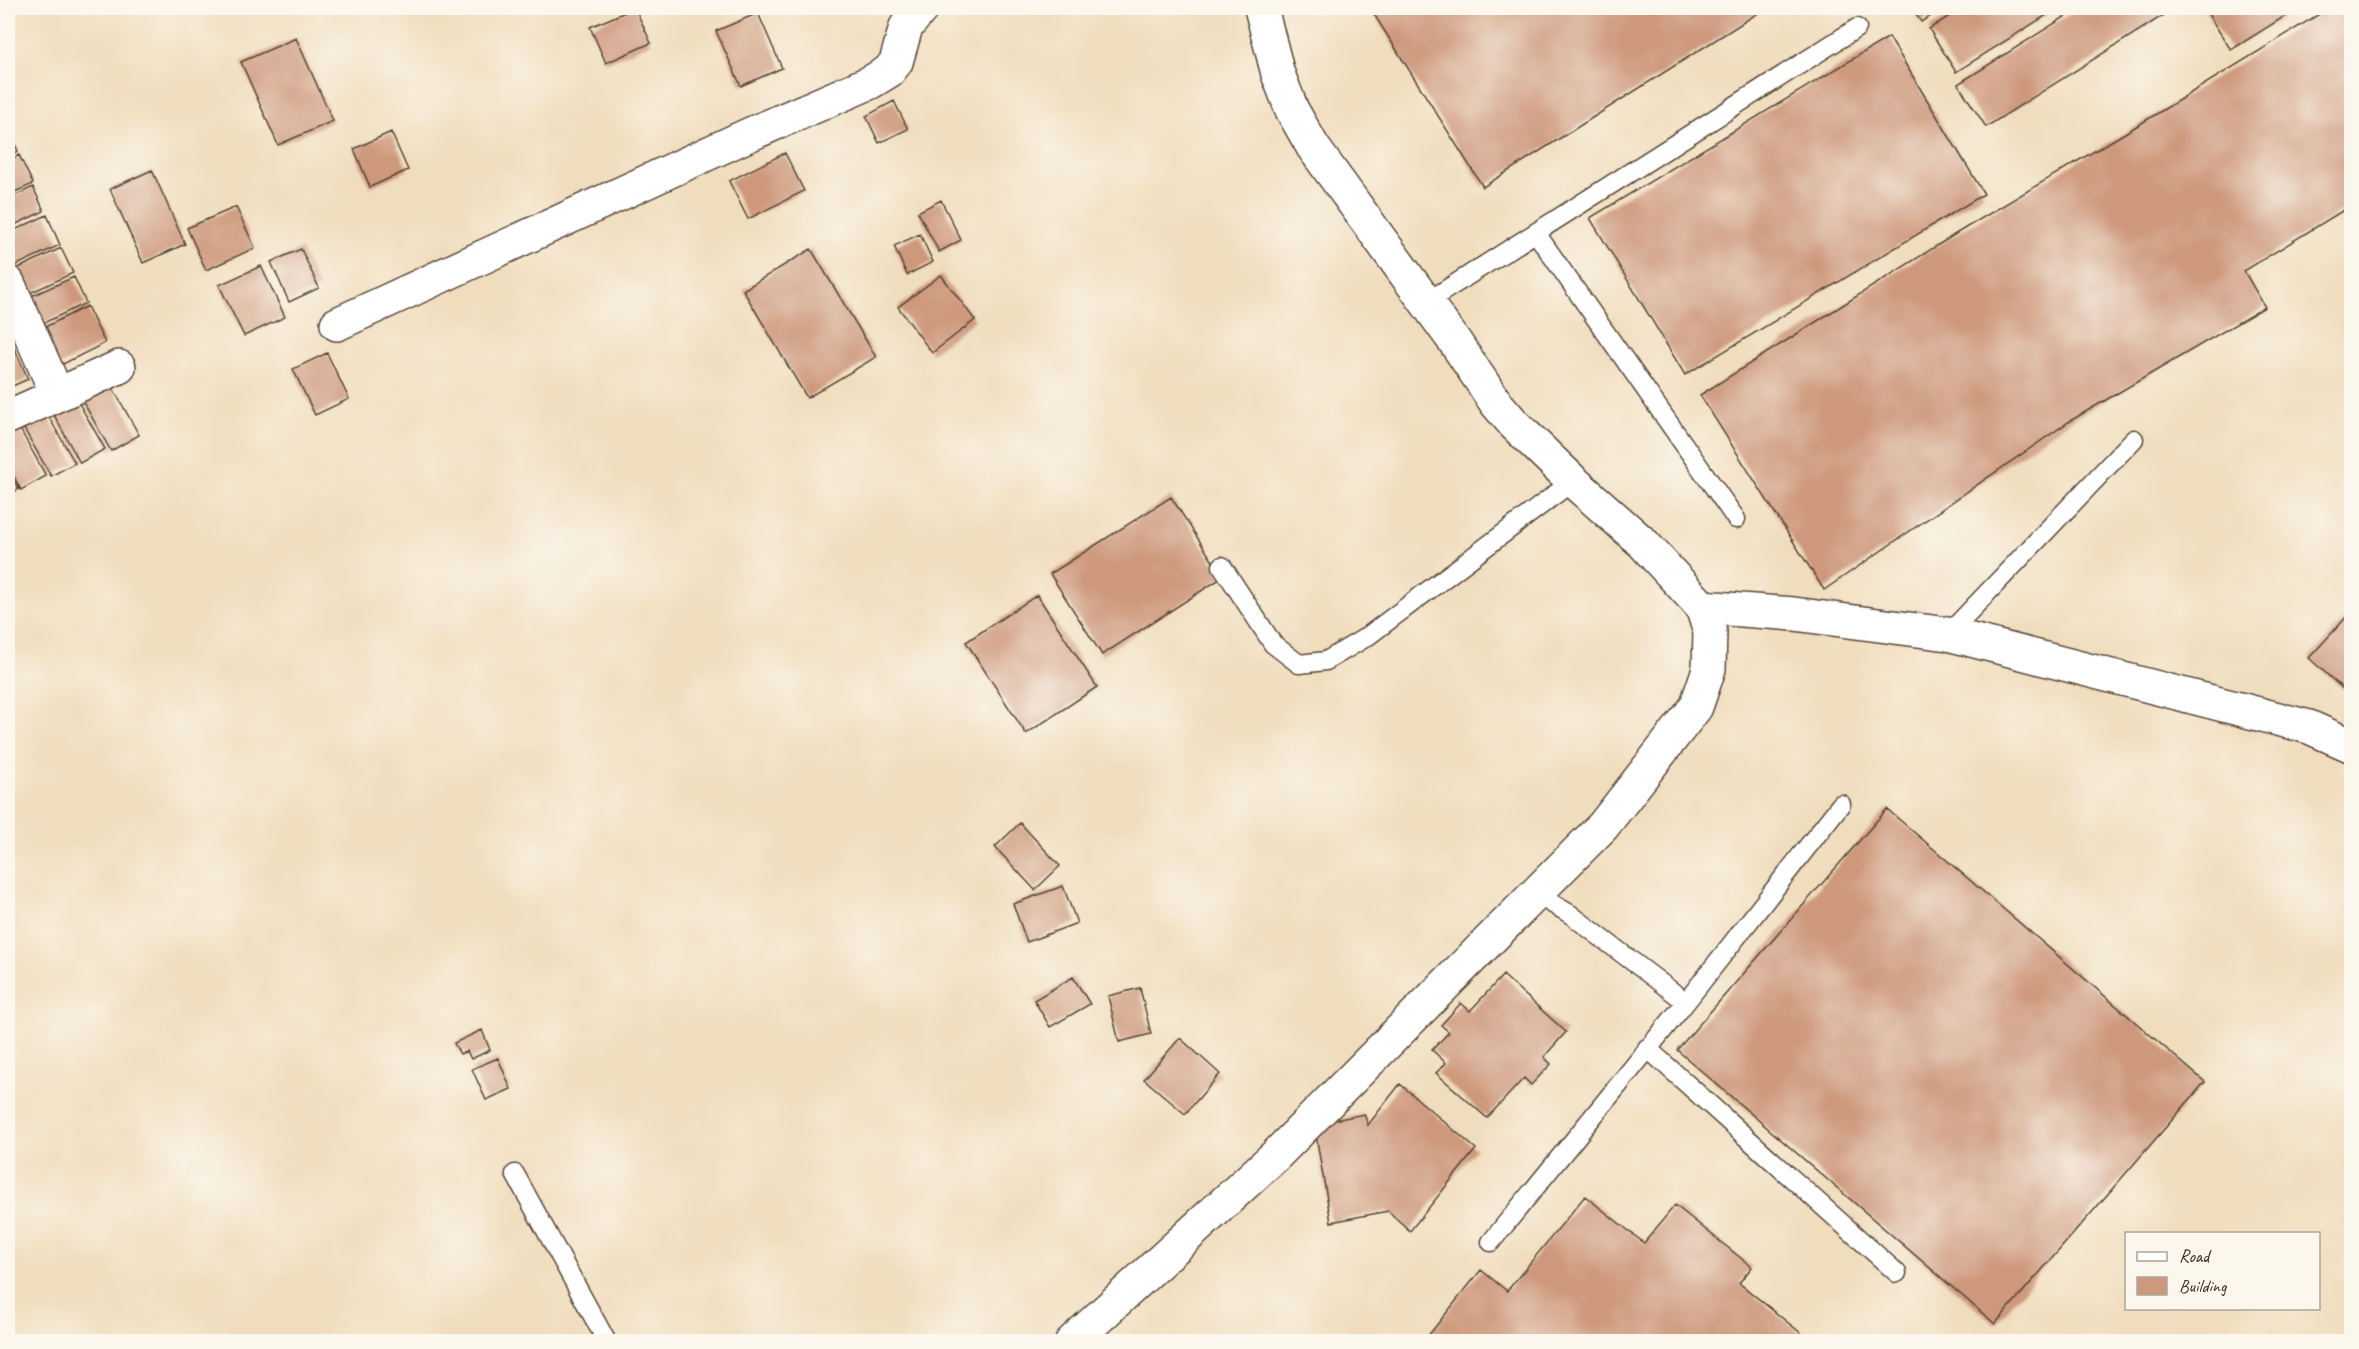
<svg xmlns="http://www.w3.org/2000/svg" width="2359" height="1349" font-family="Caveat,sans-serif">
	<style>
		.building { fill: #cd987b }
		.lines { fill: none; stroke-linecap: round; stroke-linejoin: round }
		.lane-casing { stroke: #564536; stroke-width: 21 }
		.street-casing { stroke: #564536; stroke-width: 36 }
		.secondary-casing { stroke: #564536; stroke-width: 36 }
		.lane { stroke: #fff; stroke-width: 18 }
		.street { stroke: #fff; stroke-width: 33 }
		.secondary { stroke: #fff; stroke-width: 33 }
	</style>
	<rect width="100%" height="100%" fill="#fbf7ec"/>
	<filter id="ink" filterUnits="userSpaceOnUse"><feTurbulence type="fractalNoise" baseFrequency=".0167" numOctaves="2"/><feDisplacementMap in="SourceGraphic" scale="12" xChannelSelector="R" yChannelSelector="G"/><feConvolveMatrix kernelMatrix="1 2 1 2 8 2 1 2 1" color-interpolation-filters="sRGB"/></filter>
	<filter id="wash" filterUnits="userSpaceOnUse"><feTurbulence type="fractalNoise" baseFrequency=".008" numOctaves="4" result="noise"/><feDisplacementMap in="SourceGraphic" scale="24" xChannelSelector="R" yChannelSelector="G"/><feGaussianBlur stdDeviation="1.35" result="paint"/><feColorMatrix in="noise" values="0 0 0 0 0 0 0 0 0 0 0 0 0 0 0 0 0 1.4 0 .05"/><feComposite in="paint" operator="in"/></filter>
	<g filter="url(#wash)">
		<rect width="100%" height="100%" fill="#f0ddbd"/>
		<g id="blocks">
			<!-- building -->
			<path class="building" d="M635 8 651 43 606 63 590 27Z
				M1370 8H1766L1483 187Z
				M1912 8H1944L1921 22Z
				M1962 8H2058L1956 72 1929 29Z
				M2079 8H2175L1986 127 1958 84Z
				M2204 8H2298L2231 50Z
				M2329 8H2352V205L2244 271 2265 307 2070 421 1824 590 1700 395 1957 233 2140 124Z
				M758 13 782 68 741 86 716 31Z
				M1889 37 1984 194 1685 375 1590 218Z
				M296 38 333 121 278 145 241 62Z
				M894 101 908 129 879 143 866 116Z
				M8 129 18 151 8 156Z
				M391 132 408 170 370 187 354 149Z
				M785 153 804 191 748 219 729 181Z
				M19 155 33 184 8 195V160Z
				M152 170 185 244 143 263 110 189Z
				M33 187 44 211 8 228V199Z
				M941 200 961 240 939 252 918 212Z
				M236 207 255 248 206 270 187 228Z
				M47 215 60 245 8 269V233Z
				M920 234 933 262 907 275 894 246Z
				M61 248 73 273 17 299 8 273Z
				M301 249 319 288 289 302 271 262Z
				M811 249 876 357 807 398 743 290Z
				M261 266 285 317 244 336 219 285Z
				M941 275 975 320 932 353 898 307Z
				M74 277 86 303 33 328 20 301Z
				M87 306 105 343 53 369 35 332Z
				M8 333 28 379 8 388Z
				M327 353 349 399 315 415 293 369Z
				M110 383 139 435 111 451 81 398Z
				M77 400 105 449 80 463 53 413Z
				M47 414 75 463 51 476 23 427Z
				M20 429 46 476 21 490 8 465V435Z
				M8 471 19 489 8 496Z
				M1171 497 1223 577 1102 655 1050 574Z
				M1037 595 1097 687 1026 734 966 642Z
				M2352 611V697L2309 658Z
				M1887 809 2205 1082 1995 1324 1677 1050Z
				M1020 823 1060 866 1035 890 995 847Z
				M1063 886 1077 923 1027 942 1013 904Z
				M1503 975 1566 1032 1544 1057 1551 1064 1531 1085 1524 1078 1487 1118 1436 1073 1446 1063 1432 1050 1449 1032 1441 1025 1461 1003 1470 1011Z
				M1073 977 1090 1004 1050 1027 1034 1000Z
				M1140 988 1151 1034 1119 1042 1108 996Z
				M482 1030 490 1050 471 1059 467 1051 460 1054 454 1043Z
				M1180 1038 1220 1074 1185 1114 1144 1079Z
				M498 1058 511 1089 486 1100 472 1069Z
				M1400 1084 1476 1149 1410 1231 1388 1211 1331 1222 1314 1124 1364 1114 1368 1125Z
				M1585 1196 1644 1243 1675 1205 1752 1267 1739 1283 1812 1342H1423L1481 1270 1507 1291Z"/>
		</g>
	</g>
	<g filter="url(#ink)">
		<use href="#blocks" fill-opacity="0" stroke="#564536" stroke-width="1.5"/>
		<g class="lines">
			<!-- lane casing -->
			<g class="lane-casing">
				<path id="lane" d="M1536 233 1736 519
					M1425 303 1857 28
					M1222 566 1273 644 1299 664 1326 661 1368 636 1573 481
					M1948 634 2134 439
					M1534 893 1570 914 1686 1002
					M1647 1048 1897 1273
					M515 1174 607 1342
					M1491 1242 1686 1002 1841 804"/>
			</g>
			<!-- street casing -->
			<g class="street-casing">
				<path id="street" d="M8 283 57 394
					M337 324 746 136 871 82 889 71 896 62 906 27 922 8
					M8 417 119 367
					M1702 607 1794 614 1948 634 2309 727 2352 746"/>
			</g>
			<!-- secondary casing -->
			<g class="secondary-casing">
				<path id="secondary" d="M1072 1342 1275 1156 1603 826 1696 707 1709 669 1710 632 1702 607 1643 543 1573 481 1515 425 1496 403 1455 342 1313 147 1292 110 1278 74 1261 8"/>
			</g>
			<!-- lane -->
			<use href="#lane" class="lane"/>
			<!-- street -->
			<use href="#street" class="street"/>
			<!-- secondary -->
			<use href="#secondary" class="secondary"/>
		</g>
	</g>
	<!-- margin -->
	<rect width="2359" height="1349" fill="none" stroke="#fbf7ec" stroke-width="30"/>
	<!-- legend -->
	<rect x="2125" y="1232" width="195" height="78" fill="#fbf7ec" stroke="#aea59a" stroke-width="1.5"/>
	<rect x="2137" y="1252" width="30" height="9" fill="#ffffff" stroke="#aea59a" stroke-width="1.5"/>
	<text x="2179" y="1262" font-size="18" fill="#3b2a1e">Road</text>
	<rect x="2137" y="1277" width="30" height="18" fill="#cd987b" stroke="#aea59a" stroke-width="1.5"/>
	<text x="2179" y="1292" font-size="18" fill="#3b2a1e">Building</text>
</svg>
